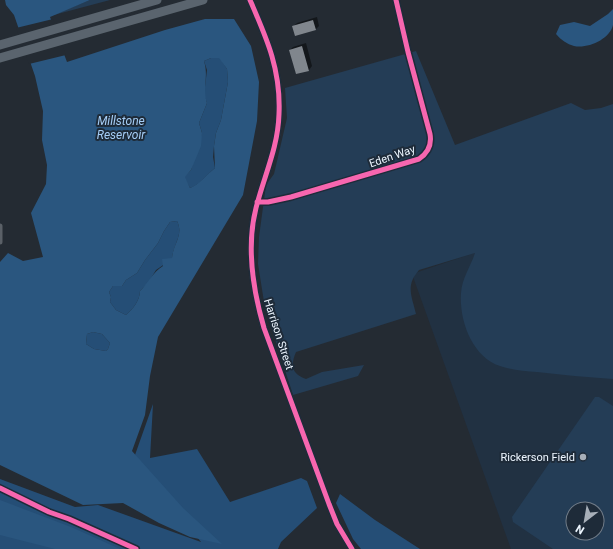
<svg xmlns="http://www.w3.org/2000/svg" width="613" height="549" font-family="Roboto,sans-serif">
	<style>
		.built { fill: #213142; fill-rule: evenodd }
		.green { fill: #243d56; fill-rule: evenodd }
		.forest { fill: #254e76 }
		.water { fill: #2a567f; fill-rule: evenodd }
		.pier { fill: #242b33 }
		.shadow { fill: #0007 }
		.building { fill: #80868d }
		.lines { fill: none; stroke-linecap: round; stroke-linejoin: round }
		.minor { stroke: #5a6067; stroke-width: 5 }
		.tertiary { stroke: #5a6067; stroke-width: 7 }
		.trunk { stroke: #5a646e; stroke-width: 9 }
		.cycleway-casing { stroke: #1e2b39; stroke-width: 8 }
		.cycleway { stroke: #f766af; stroke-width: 5 }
		.poi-dot { fill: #a7afb8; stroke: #1e2b39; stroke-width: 1.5 }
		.labels { text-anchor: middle; stroke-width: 4; stroke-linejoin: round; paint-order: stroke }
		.street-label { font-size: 11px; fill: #edf6ff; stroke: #1e2b39 }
		.poi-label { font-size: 11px; fill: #edf6ff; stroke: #1e2b39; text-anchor: end }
		.water-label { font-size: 12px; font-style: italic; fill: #a5cdf6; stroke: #1e2b39 }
	</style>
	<rect width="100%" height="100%" fill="#242b33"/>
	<!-- built -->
	<path class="built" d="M613 206V549H511L412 274ZM573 509H597V533H573Z"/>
	<!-- green -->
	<path class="green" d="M90 0H110L50 16Z
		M416 51 455 145 571 103 585 110 601 108 613 104V379C587 377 562 375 537 372 525 371 512 370 500 366 472 357 459 320 461 293 462 278 471 266 475 253L419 270C405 286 412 296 416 314L296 352C290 366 292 374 306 379L322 372 364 365 358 376 293 395 265 308 258 264 259 237 266 185 274 174 287 118 285 88Z
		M595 397H599L613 406V549H553L513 522 512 517ZM573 509H597V533H573Z"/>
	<!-- forest -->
	<path class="forest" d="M211 58H220L227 69 228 82 221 120 216 133 214 146 213 157 215 168C206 175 200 185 190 188L184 177 191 170 202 133 199 123 207 103 204 95 207 70 204 61Z
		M177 221C184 235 173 244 172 259L156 270 148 283 140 291C140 300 133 309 126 315L116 310 110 302 111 297 109 292 113 286H122L126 280 137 273 145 260 158 243 164 231 170 222Z
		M93 332 102 334 110 343 108 349 106 351 94 349 86 344 87 334Z
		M153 404 150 458 197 449 230 502 301 478 307 481 317 508 281 542 278 549H0V479L75 507 98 505 201 542 135 455Z
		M340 494 375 520 420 549H361L353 539 336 503Z"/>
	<!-- water -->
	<path class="water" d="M5 0H90L50 17 67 62 165 30 205 19H234L251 46 259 82 257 121 243 195 158 337 150 376 145 415 132 451 183 508 222 544 190 537 159 523 123 503 83 505 0 465V262L8 253 23 261 43 257 31 213 46 184 47 165 42 140 43 111 35 76 14 15 6 5ZM211 58H219L227 69 228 82 221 120 216 133 214 146 215 168C206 175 200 184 190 188L185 177 191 170 201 146 202 133 199 123 207 103C202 88 209 77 204 61ZM177 221C184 235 173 244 172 258L162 259 163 266C153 272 148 283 140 291 140 300 133 309 126 315L116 310 110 302 111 297 109 292 113 286H122L126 280 137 273 145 260 158 243 164 231 170 222ZM93 332 102 334 110 343 108 349 106 351 94 349 86 344 87 334Z
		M613 9C613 14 613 20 613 25 610 39 588 49 574 46 567 44 561 40 556 34L560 25 574 22 590 26 608 14Z
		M0 500 71 527 120 549H55L0 535Z"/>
	<!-- pier -->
	<path class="pier" d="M53 19 66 55 29 64 16 28Z"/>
	<!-- shadow -->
	<path class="shadow" d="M317 17 319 26 316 29 294 26 297 23Z
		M306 43 312 66 309 70 296 73 290 50 293 47Z"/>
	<!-- building -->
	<path class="building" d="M313 20 316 30 295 36 292 26Z
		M302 46 309 71 296 74 289 50Z"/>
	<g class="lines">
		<!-- minor -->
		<path class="minor" d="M257 202H268L291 197 419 159C428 153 432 145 430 134L408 52 396 0
			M0 226V242"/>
		<!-- tertiary -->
		<path class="tertiary" d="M250 0C267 39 281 70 279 114 278 148 264 176 256 208 246 247 253 290 264 328L329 504 337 524 352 549"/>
		<!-- trunk -->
		<path class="trunk" d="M0 45 157 0
			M0 58 203 0"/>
		<!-- cycleway casing -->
		<g class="cycleway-casing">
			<path id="cycleway" d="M250 0C267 39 281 70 279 114 278 148 264 176 256 208 246 247 253 290 264 328L329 504 337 524 352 549
				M257 202H268L291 197 419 159C428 153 432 145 430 134L408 52 396 0
				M0 488 49 512 69 519 136 549"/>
		</g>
		<!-- cycleway -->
		<use href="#cycleway" class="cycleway"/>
	</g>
	<!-- markers -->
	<circle class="poi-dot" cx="583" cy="457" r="4"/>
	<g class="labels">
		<!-- street labels -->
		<g class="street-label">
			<text transform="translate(392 156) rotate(-19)" y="4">Eden Way</text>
			<text transform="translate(279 334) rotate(72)" y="4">Harrison Street</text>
		</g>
		<!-- poi labels -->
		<g class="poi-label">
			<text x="575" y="461">Rickerson Field</text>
		</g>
		<!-- water labels -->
		<g class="water-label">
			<text x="121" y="125">Millstone<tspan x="121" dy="14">Reservoir</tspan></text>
		</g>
	</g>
	<!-- north arrow -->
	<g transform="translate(585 521) rotate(211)"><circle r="19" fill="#1e2b39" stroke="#717c88"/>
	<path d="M0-3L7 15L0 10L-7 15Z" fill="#a7afb8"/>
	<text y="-6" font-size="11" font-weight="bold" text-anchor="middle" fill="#edf6ff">N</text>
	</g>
</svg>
